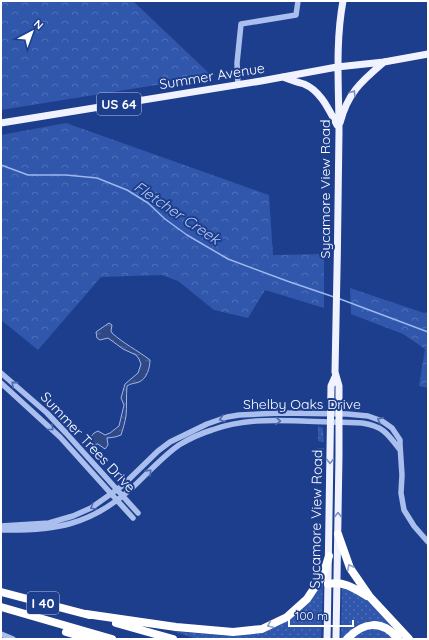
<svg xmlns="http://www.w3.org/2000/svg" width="429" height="640" font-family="Quicksand,sans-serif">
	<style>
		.grass { fill: url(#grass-dots) }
		.forest { fill: url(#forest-crowns) }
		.water { fill: url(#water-ripples); stroke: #9db7ef }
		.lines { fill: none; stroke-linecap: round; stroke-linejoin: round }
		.stream { stroke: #9db7ef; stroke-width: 1.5 }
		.minor { stroke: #aabfed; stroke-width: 5.5 }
		.major { stroke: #f0f3ff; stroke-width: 7 }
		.highway { stroke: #fff; stroke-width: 8 }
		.oneway { stroke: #7c8fc0 }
		.oneway2 { stroke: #4e6baf }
		.oneway3 { stroke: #8e9ec6 }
		.labels { text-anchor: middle; stroke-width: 4; stroke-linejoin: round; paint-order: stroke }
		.shield { fill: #1d3e8d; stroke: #bbc5dd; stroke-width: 1 }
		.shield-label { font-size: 13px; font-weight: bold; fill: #fff }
		.street-label { font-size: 14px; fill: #fff; stroke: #1d3e8d }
		.water-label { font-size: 15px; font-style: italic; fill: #b6c9f4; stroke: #1d3e8d }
	</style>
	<defs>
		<pattern id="grass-dots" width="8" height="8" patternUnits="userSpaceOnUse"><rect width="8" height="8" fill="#3057ab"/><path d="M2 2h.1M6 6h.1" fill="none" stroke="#4f70b8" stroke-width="1.8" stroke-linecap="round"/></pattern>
		<pattern id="forest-crowns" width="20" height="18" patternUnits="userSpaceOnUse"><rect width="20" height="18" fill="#3057ab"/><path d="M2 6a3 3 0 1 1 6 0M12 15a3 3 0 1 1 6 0" fill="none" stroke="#4f70b8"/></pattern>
		<pattern id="water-ripples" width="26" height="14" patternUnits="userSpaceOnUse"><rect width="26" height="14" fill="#304984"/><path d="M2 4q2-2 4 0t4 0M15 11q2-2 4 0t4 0" fill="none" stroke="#4f6496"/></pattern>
	</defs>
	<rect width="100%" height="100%" fill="#1d3e8d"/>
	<!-- grass -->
	<path class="grass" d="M318 426 323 428 324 442 318 441Z
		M317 448H324V460H317Z
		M323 580 321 639H197L172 631 228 636 269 629Z
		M344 586 368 599 407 639H402L400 636 381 623 368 621 356 626 342 639 341 638 342 588Z
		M374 627 384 630 395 639H349L353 635Z"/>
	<!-- forest -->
	<path class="forest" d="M1 1H133L212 76 1 110Z
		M66 123 269 195 273 255 324 254V308L265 290 248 318 214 310 178 281 162 275 101 277 38 350 1 320V135Z
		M350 288 424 313 428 312V388L419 386 425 349 403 334 351 314Z"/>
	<!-- water -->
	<path class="water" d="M109 323 112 325 111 331 112 333C124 344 137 350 150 360 150 367 147 379 139 382 134 384 131 383 127 386 126 396 127 406 126 416 125 422 123 429 121 435L115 437 107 438 108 445 105 449 98 444 91 445 89 439 94 433 98 431 105 435 110 433 119 426 124 405 121 398 125 384 138 373 141 364 139 359 136 355 123 349 108 338 100 340 97 338 96 332Z"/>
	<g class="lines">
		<!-- stream -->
		<path class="stream" d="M1 165 28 175H66L97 178 127 190 148 203 165 219 187 235 228 259 287 281 334 297
			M340 299 428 332"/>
		<!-- minor -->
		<path class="minor" d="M238 85 237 63 241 24 296 15 298 1
			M1 373 47 413 66 433 138 513
			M1 383 60 437 133 518
			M1 526 49 523 73 516 91 508 122 486 158 451 170 442 207 424 227 417 239 415 281 413 347 414 368 416 382 421 392 428 400 440V445L402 475 401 493 404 510 414 526 428 542
			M1 530C55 531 91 525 132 488 148 473 162 457 179 445 189 439 202 433 212 430 242 419 271 420 302 421 322 422 342 422 362 423 383 426 388 434 400 450
			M1 634 13 639"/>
		<!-- major -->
		<path class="major" d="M283 77C290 80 297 82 304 84 321 91 329 110 337 125
			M1 123 261 81 337 67 384 62 428 54
			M340 123C348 92 362 81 384 62
			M327 639C329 555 329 471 331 386L335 377
			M336 639 339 455V386L335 372C337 292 338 211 339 131 339 88 335 44 343 1"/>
		<!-- highway -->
		<path class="highway" d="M338 534 350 568 370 597 409 639
			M328 584C344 581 354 588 367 596
			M1 592 89 615
			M1 607 112 639
			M86 614 176 627 233 632 262 629 287 617 307 599 323 575 329 556
			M116 623 173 639
			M66 632 91 639
			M347 639C363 622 382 619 398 639"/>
	</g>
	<!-- one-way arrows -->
	<defs><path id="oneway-chevron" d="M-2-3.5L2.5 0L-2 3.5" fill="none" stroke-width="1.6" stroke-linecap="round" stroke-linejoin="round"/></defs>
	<g class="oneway">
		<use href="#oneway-chevron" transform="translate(353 93) rotate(-57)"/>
		<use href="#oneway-chevron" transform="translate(330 461) rotate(90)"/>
		<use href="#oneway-chevron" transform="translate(338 515) rotate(-89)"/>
	</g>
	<g class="oneway2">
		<use href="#oneway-chevron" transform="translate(14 384) rotate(-139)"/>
		<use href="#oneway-chevron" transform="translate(222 419) rotate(163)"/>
		<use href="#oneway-chevron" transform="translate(380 420) rotate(-153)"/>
		<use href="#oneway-chevron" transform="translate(278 421) rotate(2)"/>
		<use href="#oneway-chevron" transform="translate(51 428) rotate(43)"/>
		<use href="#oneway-chevron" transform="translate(149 472) rotate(-44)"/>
		<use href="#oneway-chevron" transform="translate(93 507) rotate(150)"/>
	</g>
	<g class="oneway3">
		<use href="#oneway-chevron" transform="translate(350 567) rotate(-117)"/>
		<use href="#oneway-chevron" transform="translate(270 625) rotate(155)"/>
	</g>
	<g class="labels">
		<!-- shield labels -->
		<g class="shield">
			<rect x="97" y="93" width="44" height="22" rx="3"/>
			<rect x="27" y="592" width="32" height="22" rx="3"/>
		</g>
		<g class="shield-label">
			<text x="119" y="109">US 64</text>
			<text x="43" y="608">I 40</text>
		</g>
		<!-- street labels -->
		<g class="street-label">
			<text transform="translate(212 76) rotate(-9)" y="5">Summer Avenue</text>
			<text transform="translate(325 189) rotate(-90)" y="5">Sycamore View Road</text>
			<text x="302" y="409">Shelby Oaks Drive</text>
			<text transform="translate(88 442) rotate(47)" y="5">Summer Trees Drive</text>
			<text transform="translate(316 519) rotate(-89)" y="5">Sycamore View Road</text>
		</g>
		<!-- water labels -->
		<g class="water-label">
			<text transform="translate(177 213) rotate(34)" y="5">Fletcher Creek</text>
		</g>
	</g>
	<!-- border -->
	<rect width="429" height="640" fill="none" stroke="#ffffff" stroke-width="4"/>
	<!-- north arrow -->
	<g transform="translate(32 32) rotate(41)" stroke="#1d3e8d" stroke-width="3" paint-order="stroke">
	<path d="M0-3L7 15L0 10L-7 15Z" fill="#ffffff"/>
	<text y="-6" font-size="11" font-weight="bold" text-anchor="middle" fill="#ffffff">N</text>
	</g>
	<!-- scale -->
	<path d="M289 620v6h64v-6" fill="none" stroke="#ffffff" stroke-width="2"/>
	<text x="295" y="620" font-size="12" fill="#ffffff" stroke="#1d3e8d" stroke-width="3" paint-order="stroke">100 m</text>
</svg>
